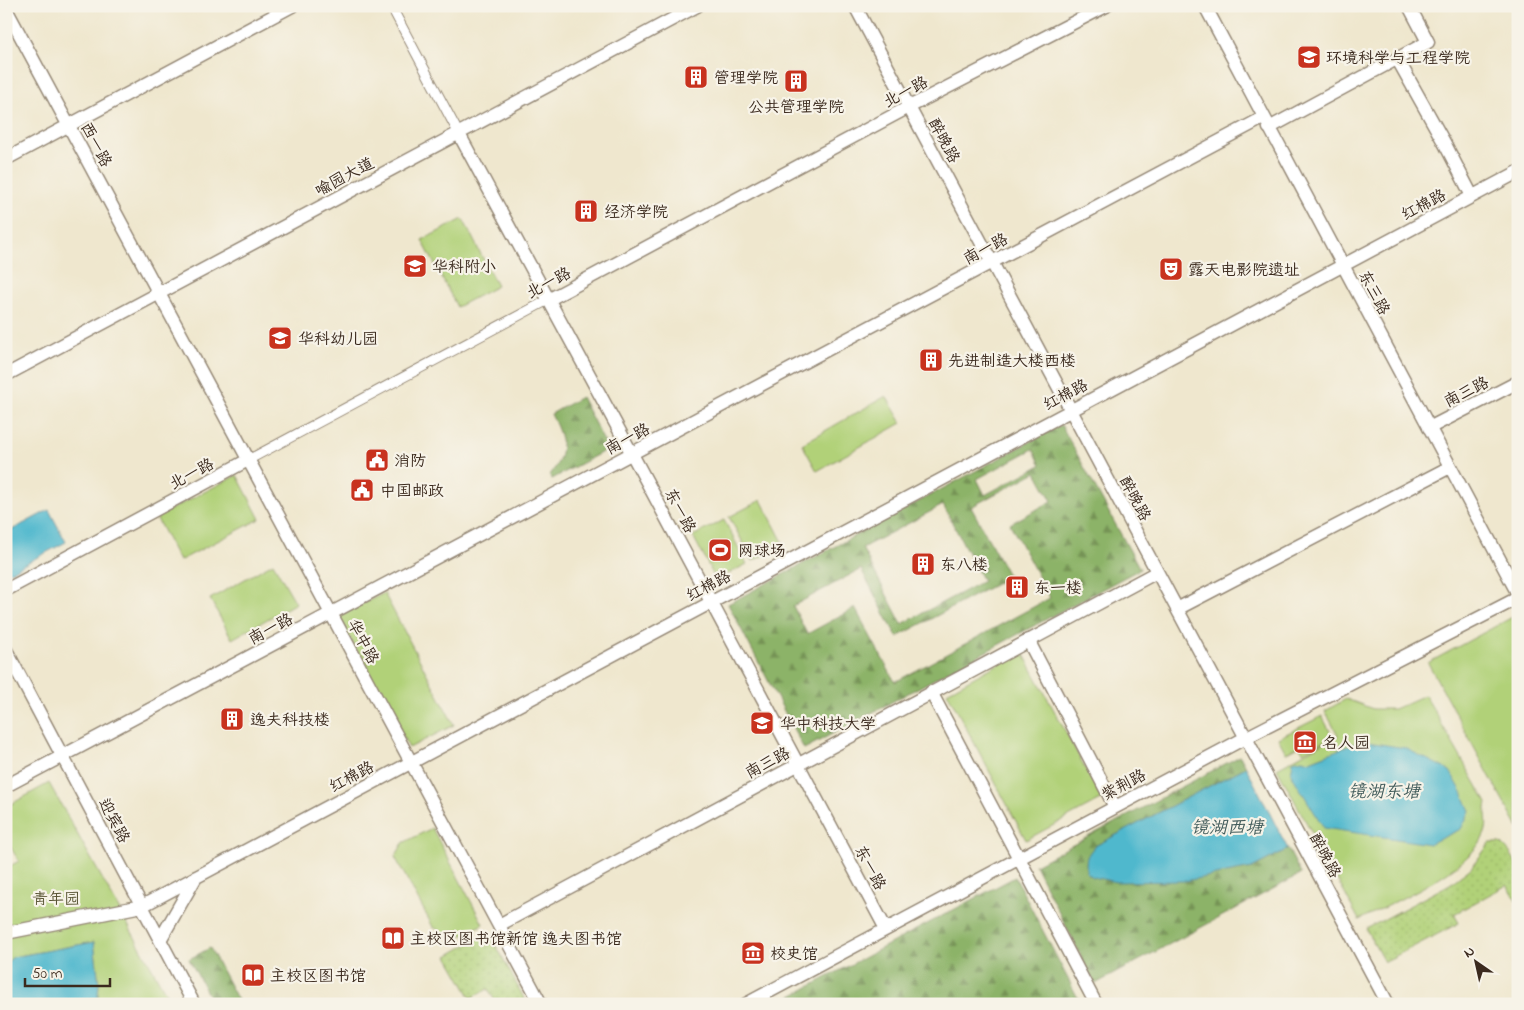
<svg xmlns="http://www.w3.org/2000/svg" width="1524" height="1010" font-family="'Indie Flower','LXGW WenKai TC',sans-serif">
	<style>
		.grass { fill: url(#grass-dots); stroke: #767e4b }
		.forest { fill: url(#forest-firs); stroke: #646e43; fill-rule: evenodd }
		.green { fill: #b1d178; stroke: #767e4b; fill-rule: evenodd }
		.water { fill: #4fb8cd; stroke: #457176 }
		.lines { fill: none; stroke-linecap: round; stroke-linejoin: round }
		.pedestrian-casing { stroke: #958876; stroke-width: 11 }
		.minor-casing { stroke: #958876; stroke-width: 15 }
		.pedestrian { stroke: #fff; stroke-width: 9 }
		.minor { stroke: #fff; stroke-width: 12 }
		.labels { text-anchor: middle; stroke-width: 4.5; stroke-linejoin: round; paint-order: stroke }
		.poi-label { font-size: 16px; fill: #3b2a1e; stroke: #f7f3e8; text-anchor: start }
		.street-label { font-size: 16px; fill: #3b2a1e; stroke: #f7f3e8 }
		.park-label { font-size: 16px; fill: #585434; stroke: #f7f3e8 }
		.water-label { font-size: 18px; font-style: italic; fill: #425c5b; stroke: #f7f3e8 }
	</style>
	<defs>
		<pattern id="grass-dots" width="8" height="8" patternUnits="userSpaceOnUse" patternTransform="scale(1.25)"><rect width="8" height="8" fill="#b1d178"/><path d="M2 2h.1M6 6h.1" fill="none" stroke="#99b467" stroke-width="1.8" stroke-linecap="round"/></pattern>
		<pattern id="forest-firs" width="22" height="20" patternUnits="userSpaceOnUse" patternTransform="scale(1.25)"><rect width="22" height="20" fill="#8cb368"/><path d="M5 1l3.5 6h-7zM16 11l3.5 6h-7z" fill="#749255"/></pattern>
	</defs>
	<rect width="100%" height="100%" fill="#f7f3e8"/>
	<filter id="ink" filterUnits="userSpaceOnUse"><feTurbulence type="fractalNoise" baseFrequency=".02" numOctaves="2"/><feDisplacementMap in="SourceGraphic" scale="10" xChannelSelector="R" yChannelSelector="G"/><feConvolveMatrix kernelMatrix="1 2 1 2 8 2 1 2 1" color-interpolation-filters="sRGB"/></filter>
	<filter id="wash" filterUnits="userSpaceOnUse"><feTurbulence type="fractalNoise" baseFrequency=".0096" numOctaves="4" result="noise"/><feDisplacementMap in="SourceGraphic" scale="20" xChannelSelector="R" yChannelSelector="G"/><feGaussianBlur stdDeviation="1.12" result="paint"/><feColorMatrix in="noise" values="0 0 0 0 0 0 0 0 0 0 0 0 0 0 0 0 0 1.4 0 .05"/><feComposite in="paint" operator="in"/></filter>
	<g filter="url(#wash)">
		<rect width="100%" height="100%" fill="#efe7ce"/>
		<!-- grass -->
		<path class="grass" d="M1490 843H1501C1523 864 1518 875 1518 903L1507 885 1454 914 1459 923 1384 962 1366 929 1450 884 1471 868Z
			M489 932 527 1004H497L488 989 471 998 447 956Z"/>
		<!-- forest -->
		<path class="forest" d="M581 397 608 449 552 479 550 475C568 451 563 439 551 414Z
			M1061 425 1140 569 804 749 728 604ZM1033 449 1041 465 985 495 977 479ZM1036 472 1052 501 1010 524 1050 598 895 682 855 608 807 634 793 606 861 569 897 637 1009 577 971 507ZM943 505 983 581 902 624 862 548Z
			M1240 756 1246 767 1095 846 1227 872 1252 868 1288 849 1301 874 1095 984 1035 865Z
			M1015 877 1081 1004H777Z
			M210 948 240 1004H213L189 959Z"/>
		<!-- green -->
		<path class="green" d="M463 219 497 286 457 307 422 240Z
			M886 396 902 423 817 471 802 444Z
			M237 475 260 519 179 561 156 517Z
			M761 500 784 544 753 561 729 517Z
			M724 520 747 564 716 580 693 536Z
			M273 563 296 603 232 639 210 599Z
			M384 593 454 725 409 748 338 616Z
			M1518 614V828L1428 663Z
			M1022 651 1102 799 1026 840 947 692Z
			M1425 695 1487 803C1484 813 1489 822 1485 833 1472 869 1393 902 1359 920L1277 768 1338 735 1325 711 1346 699 1373 709H1394ZM1361 741 1291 774 1302 759 1310 761Z
			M1322 716 1333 737 1303 752 1299 746 1286 753 1278 738Z
			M49 783 172 1004H97L99 984 94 942 13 957 6 963V868L19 861 6 840V807Z
			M432 828 483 924 464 935 446 934 433 927 395 857 403 843Z"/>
		<!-- water -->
		<path class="water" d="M49 510 66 542 6 574V533Z
			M1361 741 1405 748 1450 771 1462 792 1470 811 1461 829 1429 844 1324 828 1291 774 1293 761 1302 759 1310 761Z
			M1246 767 1288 849 1252 868 1185 881 1116 882 1093 877 1087 873C1085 859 1086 856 1095 846Z
			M94 942 99 984 97 1004H6V963L13 957Z"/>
	</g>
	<g filter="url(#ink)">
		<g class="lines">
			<!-- pedestrian casing -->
			<g class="pedestrian-casing">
				<path id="pedestrian" d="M391 6 459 134
					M248 460 548 300"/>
			</g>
			<!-- minor casing -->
			<g class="minor-casing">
				<path id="minor" d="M855 6 1388 1004
					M1205 6 1518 594
					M6 9 541 1004
					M1398 60 1445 144 1472 196
					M1269 128 1428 42 1409 6
					M459 134 632 454 886 929
					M6 159 292 6
					M548 300 909 107 1106 6
					M6 375 697 6
					M1429 428 1518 382
					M6 590 248 460
					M1177 609 1450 467
					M1028 640 1115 807
					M6 650 194 1004
					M931 692 1096 1004
					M6 786 1263 118
					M499 925 1157 572
					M6 933 142 906 1518 172
					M160 940 196 877
					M746 1004 1245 738 1518 598"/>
			</g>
			<!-- pedestrian -->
			<use href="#pedestrian" class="pedestrian"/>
			<!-- minor -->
			<use href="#minor" class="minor"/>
		</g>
	</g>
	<!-- icons -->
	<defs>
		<g id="university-square" transform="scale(1.25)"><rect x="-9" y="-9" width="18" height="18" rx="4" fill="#c8321e" stroke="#f7f3e8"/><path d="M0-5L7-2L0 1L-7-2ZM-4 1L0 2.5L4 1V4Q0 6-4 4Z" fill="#fff"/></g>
		<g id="building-square" transform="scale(1.25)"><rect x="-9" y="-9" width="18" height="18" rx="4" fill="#c8321e" stroke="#f7f3e8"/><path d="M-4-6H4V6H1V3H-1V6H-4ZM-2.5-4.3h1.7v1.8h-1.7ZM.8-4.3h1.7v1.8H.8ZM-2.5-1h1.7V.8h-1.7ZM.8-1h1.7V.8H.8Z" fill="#fff"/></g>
		<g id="school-square" transform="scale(1.25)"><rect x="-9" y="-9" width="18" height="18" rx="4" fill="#c8321e" stroke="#f7f3e8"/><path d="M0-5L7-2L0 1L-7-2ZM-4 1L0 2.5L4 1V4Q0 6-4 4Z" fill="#fff"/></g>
		<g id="theatre-square" transform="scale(1.25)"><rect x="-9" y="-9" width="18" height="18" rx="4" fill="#c8321e" stroke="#f7f3e8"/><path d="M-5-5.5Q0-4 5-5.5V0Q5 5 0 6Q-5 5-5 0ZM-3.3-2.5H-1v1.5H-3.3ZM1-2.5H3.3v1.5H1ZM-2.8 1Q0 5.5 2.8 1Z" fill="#fff"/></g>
		<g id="civic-square" transform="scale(1.25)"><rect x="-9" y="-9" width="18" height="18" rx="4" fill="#c8321e" stroke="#f7f3e8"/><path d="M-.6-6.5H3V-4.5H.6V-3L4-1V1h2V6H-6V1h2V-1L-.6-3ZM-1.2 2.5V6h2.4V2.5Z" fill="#fff"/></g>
		<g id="stadium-square" transform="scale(1.25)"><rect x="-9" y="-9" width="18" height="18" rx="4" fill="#c8321e" stroke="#f7f3e8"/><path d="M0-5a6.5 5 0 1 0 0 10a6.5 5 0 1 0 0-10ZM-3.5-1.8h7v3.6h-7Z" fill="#fff"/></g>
		<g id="museum-square" transform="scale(1.25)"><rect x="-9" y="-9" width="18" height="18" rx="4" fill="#c8321e" stroke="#f7f3e8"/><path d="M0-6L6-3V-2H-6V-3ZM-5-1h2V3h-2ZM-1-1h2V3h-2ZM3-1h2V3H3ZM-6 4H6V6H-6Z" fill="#fff"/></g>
		<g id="library-square" transform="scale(1.25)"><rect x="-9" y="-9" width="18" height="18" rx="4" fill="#c8321e" stroke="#f7f3e8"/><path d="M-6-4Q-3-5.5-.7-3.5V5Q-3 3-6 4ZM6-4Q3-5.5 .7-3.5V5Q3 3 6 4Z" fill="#fff"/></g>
	</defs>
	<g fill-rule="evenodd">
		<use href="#university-square" x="1309" y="57"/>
		<use href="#building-square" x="696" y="77"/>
		<use href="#building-square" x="796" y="81"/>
		<use href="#building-square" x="586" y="211"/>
		<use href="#school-square" x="415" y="266"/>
		<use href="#theatre-square" x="1171" y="269"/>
		<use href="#school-square" x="280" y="338"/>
		<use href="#building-square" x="931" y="360"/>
		<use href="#civic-square" x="377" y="460"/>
		<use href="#civic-square" x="362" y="490"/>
		<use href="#stadium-square" x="720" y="550"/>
		<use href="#building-square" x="923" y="564"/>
		<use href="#building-square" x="1017" y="587"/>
		<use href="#building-square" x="232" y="719"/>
		<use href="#university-square" x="762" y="723"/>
		<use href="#museum-square" x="1305" y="742"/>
		<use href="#library-square" x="393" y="938"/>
		<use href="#museum-square" x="753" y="953"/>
		<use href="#library-square" x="253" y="975"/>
	</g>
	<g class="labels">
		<!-- poi labels -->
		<g class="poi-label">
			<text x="1326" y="63">环境科学与工程学院</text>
			<text x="714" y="83">管理学院</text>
			<text x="796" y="112" text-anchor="middle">公共管理学院</text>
			<text x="604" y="217">经济学院</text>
			<text x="432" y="272">华科附小</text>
			<text x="1188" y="275">露天电影院遗址</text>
			<text x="298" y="344">华科幼儿园</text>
			<text x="948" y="366">先进制造大楼西楼</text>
			<text x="394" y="466">消防</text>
			<text x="380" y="496">中国邮政</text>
			<text x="738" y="556">网球场</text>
			<text x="940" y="570">东八楼</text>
			<text x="1034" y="593">东一楼</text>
			<text x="250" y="725">逸夫科技楼</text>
			<text x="780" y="729">华中科技大学</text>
			<text x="1322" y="748">名人园</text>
			<text x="410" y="944">主校区图书馆新馆 逸夫图书馆</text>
			<text x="770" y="959">校史馆</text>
			<text x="270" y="981">主校区图书馆</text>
		</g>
		<!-- street labels -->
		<g class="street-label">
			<text transform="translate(905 91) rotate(-28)" y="6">北一路</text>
			<text transform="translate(945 140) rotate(62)" y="6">醉晚路</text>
			<text transform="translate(97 144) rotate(62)" y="6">西一路</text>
			<text transform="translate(344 176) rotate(-28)" y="6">喻园大道</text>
			<text transform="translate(1423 204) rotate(-28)" y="6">红棉路</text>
			<text transform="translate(985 248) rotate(-28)" y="6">南一路</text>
			<text transform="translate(548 282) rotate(-28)" y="6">北一路</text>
			<text transform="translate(1375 292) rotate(62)" y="6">东三路</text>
			<text transform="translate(1466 391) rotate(-27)" y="6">南三路</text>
			<text transform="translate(1065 394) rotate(-28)" y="6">红棉路</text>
			<text transform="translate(627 438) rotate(-28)" y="6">南一路</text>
			<text transform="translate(191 473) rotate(-28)" y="6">北一路</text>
			<text transform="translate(1136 498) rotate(62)" y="6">醉晚路</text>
			<text transform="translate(681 510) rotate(62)" y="6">东一路</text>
			<text transform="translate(708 585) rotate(-28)" y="6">红棉路</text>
			<text transform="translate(270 628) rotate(-28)" y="6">南一路</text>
			<text transform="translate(364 641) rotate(62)" y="6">华中路</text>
			<text transform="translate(767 762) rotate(-28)" y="6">南三路</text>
			<text transform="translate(351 776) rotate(-28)" y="6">红棉路</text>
			<text transform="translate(1123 784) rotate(-28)" y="6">紫荆路</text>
			<text transform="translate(115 820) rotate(62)" y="6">迎宾路</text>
			<text transform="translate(1326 855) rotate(62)" y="6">醉晚路</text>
			<text transform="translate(871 867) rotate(62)" y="6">东一路</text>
		</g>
		<!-- park labels -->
		<g class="park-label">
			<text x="56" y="904">青年园</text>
		</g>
		<!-- water labels -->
		<g class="water-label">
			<text x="1384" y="797">镜湖东塘</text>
			<text x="1227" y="833">镜湖西塘</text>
		</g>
	</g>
	<!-- margin -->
	<rect width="1524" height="1010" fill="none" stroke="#f7f3e8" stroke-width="25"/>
	<!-- north arrow -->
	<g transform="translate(1476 962) rotate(326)" stroke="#f7f3e8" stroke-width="4" paint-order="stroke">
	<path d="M0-4L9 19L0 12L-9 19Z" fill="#3b2a1e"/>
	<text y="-8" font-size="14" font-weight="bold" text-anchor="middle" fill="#3b2a1e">N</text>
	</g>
	<!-- scale -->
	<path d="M25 978v8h85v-8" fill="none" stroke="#3b2a1e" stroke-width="2.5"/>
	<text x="32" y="978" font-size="15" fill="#3b2a1e" stroke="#f7f3e8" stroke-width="4" paint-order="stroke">50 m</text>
</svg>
